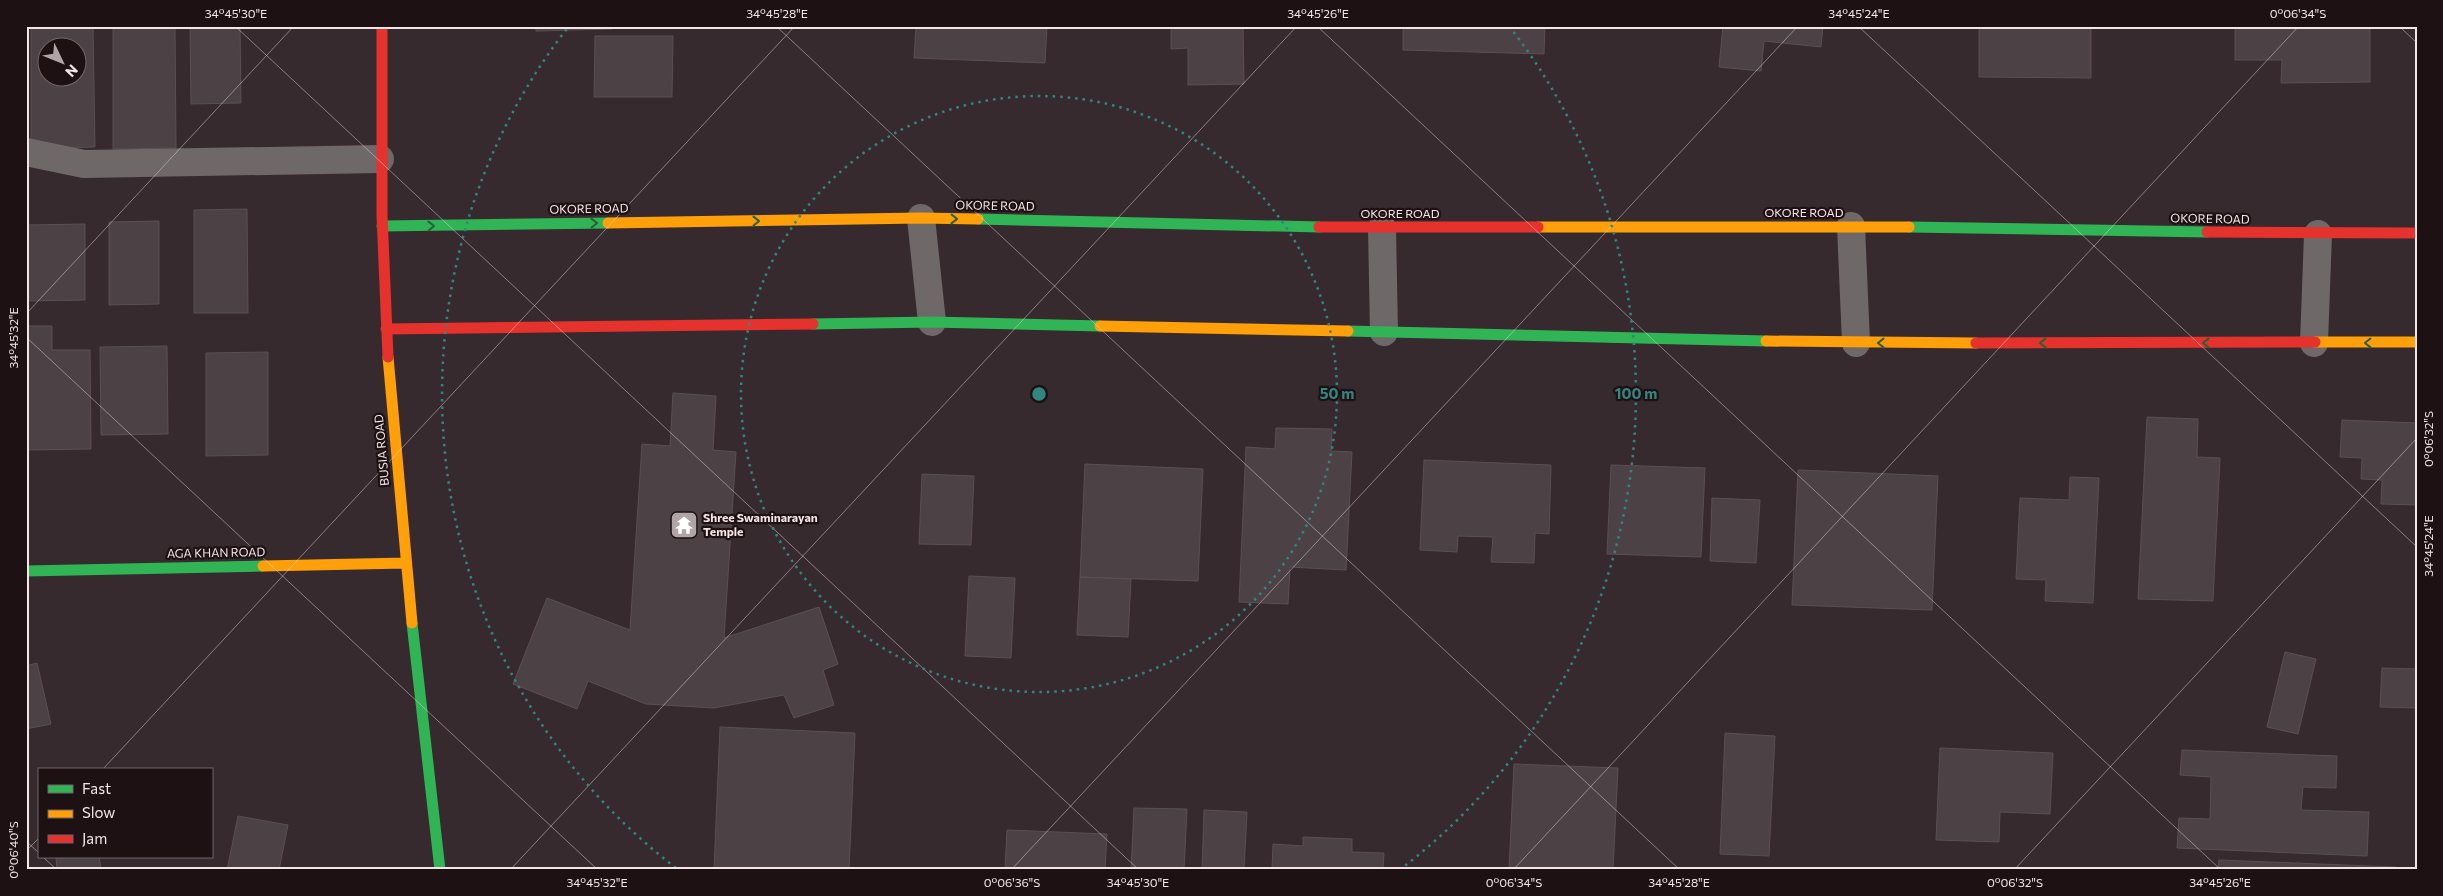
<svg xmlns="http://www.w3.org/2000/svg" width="2443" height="896" font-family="Commissioner,sans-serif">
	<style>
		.building { fill: #4c4246; stroke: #5b4f54; fill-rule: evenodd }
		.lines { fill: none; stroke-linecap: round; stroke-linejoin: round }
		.street { stroke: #6e6869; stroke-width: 28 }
		.fast { stroke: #30b455; stroke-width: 11 }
		.slow { stroke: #ff9f0a; stroke-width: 11 }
		.jam { stroke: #e5322d; stroke-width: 11 }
		.oneway { stroke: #266234 }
		.ticks { fill: none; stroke: #f5e4e8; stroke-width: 1; stroke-opacity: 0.45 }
		.ring { fill: none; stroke: #328680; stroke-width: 2.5; stroke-dasharray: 2.5 5 }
		.labels { text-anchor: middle; stroke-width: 4.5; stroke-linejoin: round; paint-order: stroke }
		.street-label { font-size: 12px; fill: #f5e4e8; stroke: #1d1114 }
		.poi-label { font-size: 12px; font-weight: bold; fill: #f5e4e8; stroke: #1d1114; text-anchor: start }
		.centre { fill: #328680; stroke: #1d1114; stroke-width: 2.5 }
		.ring-label { font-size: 15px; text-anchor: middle; font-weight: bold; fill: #328680; stroke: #1d1114; stroke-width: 4.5; stroke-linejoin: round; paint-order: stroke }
		.neatline { fill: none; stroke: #f5e4e8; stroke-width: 2 }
		.ticks-label { font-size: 12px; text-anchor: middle; fill: #f5e4e8 }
	</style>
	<rect width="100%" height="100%" fill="#372a2e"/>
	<!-- building -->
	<path class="building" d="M31 26H93L95 147 31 148ZM48 48H78V78H48Z
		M113 26H175L176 148 113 149Z
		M190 26H240L241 103 191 104Z
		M536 26H612V29L536 31Z
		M916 26H1047L1045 63 914 58Z
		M1171 26H1243L1244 84 1188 85V48L1171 49Z
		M1403 26H1545L1544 54 1403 50Z
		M1723 26H1823L1821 47 1764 41 1761 71 1719 67Z
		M1979 26H2091V78L1979 77Z
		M2235 26H2370V82L2281 83 2282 60H2235Z
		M595 36H673L672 97H594Z
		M247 209 248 313H194V210Z
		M159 221V304L109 305V222Z
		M85 224V300L26 301V225Z
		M26 326H52V350H90L91 449 26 450Z
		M167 346 168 434 101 435 100 347Z
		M268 352V455L206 456V353Z
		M673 393 716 396 713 450 736 452 724 638 819 607 838 664 823 670 834 705 794 718 784 695 714 708 646 704 588 681 577 709 513 684 547 598 630 630 642 444 670 446Z
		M2147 417 2198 419 2197 457 2220 458 2213 601 2138 599Z
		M2342 420 2417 423V505L2381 504 2382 480 2361 479 2362 458 2340 457Z
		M1276 428 1332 429 1331 451 1352 452 1346 570 1290 567 1288 604 1239 602 1246 447 1275 449Z
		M1424 460 1551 465 1549 534 1535 533 1534 563 1491 562 1493 537 1458 536 1457 552 1420 550Z
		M1085 464 1203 469 1198 581 1080 577Z
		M1611 465 1705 468 1701 557 1607 554Z
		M1798 470 1938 476 1932 610 1792 605Z
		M922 474 974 476 971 545 919 544Z
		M2070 477 2099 478 2093 603 2045 601 2046 580 2016 579 2020 498 2069 500Z
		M1712 498 1760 500 1756 563 1710 561Z
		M969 576 1015 578 1011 658 965 656Z
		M1080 577 1131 579 1128 637 1077 635Z
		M2285 652 2316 659 2298 734 2267 727Z
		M37 663 51 724 26 729V666Z
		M2382 668 2417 669V708L2380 707Z
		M720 727 855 733 849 870H714Z
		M1725 733 1775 736 1769 856 1720 854Z
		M1940 748 2053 753 2050 814 2000 812 1999 842 1936 840Z
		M2182 750 2337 756 2336 788 2303 787 2301 810 2369 812 2367 856 2177 848 2179 818 2210 819 2211 777 2180 775Z
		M1514 764 1618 768 1613 870H1509Z
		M1134 808 1187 809 1184 870H1131Z
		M1204 810 1247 812 1244 870H1202Z
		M238 816 288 825 279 870H227Z
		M1007 830 1107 834 1105 870H1005Z
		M1303 837 1352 839V852L1384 853 1383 870H1272L1273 844 1303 846Z
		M56 857H99L101 868 57 870Z
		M2219 860 2396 867 2395 870H2218Z"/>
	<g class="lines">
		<!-- street -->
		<path class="street" d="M26 152 84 164 380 159
			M921 218 932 322
			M1851 226 1856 343
			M1382 228 1384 332
			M2314 343 2318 234"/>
		<!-- fast -->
		<path class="fast" d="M978 219 1319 227
			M382 226 608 223
			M1909 227 2207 232
			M813 324 932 322 1100 326
			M1348 331 1766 341
			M26 571 263 566
			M412 623 440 870"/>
		<!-- slow -->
		<path class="slow" d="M608 223 921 218 978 219
			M1538 227H1909
			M1100 326 1348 331
			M1766 341 1976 343
			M2315 342H2417
			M388 357 412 623
			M263 566 406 563"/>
		<!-- jam -->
		<path class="jam" d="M382 26V215L388 357
			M1319 227H1538
			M2207 232 2417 233
			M386 329 813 324
			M1976 343 2315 342"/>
	</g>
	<!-- one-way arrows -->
	<defs><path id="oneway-chevron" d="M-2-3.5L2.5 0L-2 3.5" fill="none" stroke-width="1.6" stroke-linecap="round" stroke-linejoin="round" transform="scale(1.25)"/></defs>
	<g class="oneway">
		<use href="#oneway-chevron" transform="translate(954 219) rotate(1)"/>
		<use href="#oneway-chevron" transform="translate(756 221) rotate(-1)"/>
		<use href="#oneway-chevron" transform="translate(594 223) rotate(-1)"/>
		<use href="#oneway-chevron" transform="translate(431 226) rotate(-1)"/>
		<use href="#oneway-chevron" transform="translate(1881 343) rotate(180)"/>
		<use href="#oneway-chevron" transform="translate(2043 343) rotate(180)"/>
		<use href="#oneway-chevron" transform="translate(2206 343) rotate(180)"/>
		<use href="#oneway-chevron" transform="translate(2368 343) rotate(179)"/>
	</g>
	<!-- ticks -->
	<path class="ticks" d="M235 26 1139 870M776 26 1680 870M1317 26 2221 870M1858 26 2417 547M2399 26 2417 43M26 314 294 26M26 337 598 870M102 770 795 26M26 841 39 853M26 851 39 838M43 857 57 870M510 870 1297 26M1011 870 1798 26M1513 870 2299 26M2014 870 2417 438"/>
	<!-- distance rings -->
	<g class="ring">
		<circle cx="1039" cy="394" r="298"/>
		<path d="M676 868A597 597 0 0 1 569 26M1509 26A597 597 0 0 1 1402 868"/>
	</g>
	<!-- icons -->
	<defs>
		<g id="temple-square" transform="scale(1.4375)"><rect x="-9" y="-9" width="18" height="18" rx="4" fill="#b2a3a7" stroke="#1d1114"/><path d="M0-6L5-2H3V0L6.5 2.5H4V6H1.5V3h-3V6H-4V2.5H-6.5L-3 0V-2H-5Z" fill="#fff"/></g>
	</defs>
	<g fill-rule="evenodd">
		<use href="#temple-square" x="684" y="525"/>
	</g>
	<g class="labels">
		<!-- street labels -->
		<g class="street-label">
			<text transform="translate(995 206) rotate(1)" y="4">OKORE ROAD</text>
			<text transform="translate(589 209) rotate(-1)" y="4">OKORE ROAD</text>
			<text x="1804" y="217">OKORE ROAD</text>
			<text x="1400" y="218">OKORE ROAD</text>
			<text transform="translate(2210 219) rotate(1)" y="4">OKORE ROAD</text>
			<text transform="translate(382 450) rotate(-95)" y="4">BUSIA ROAD</text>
			<text transform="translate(216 553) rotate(-1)" y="4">AGA KHAN ROAD</text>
		</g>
		<!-- poi labels -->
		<g class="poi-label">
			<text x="703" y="522">Shree Swaminarayan<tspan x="703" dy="14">Temple</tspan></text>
		</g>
	</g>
	<circle cx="1039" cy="394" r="8" class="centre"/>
	<g class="ring-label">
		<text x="1337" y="399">50 m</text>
		<text x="1636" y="399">100 m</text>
	</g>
	<!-- border -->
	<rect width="2443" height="896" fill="none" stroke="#1d1114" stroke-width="55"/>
	<!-- legend -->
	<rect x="38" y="768" width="175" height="90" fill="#1d1114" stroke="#736569"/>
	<rect x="48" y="785" width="25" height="8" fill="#30b455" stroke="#736569"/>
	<text x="82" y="794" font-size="15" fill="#f5e4e8">Fast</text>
	<rect x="48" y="810" width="25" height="8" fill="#ff9f0a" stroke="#736569"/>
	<text x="82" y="818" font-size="15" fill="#f5e4e8">Slow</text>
	<rect x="48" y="835" width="25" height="8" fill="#e5322d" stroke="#736569"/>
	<text x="82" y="844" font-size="15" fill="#f5e4e8">Jam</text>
	<!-- north arrow -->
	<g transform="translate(62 62) rotate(133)"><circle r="24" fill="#1d1114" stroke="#736569"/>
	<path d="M0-4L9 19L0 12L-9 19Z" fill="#b2a3a7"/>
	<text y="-8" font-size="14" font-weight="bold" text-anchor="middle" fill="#f5e4e8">N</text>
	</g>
	<rect x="28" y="28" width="2388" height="840" class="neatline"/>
	<g class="ticks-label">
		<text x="236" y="18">34°45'30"E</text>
		<text x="777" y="18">34°45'28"E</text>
		<text x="1318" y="18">34°45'26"E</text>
		<text x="1859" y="18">34°45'24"E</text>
		<text x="2298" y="18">0°06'34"S</text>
		<text transform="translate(14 338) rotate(-90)" y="4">34°45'32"E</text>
		<text transform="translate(2429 439) rotate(-90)" y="4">0°06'32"S</text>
		<text transform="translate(2429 546) rotate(-90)" y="4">34°45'24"E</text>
		<text transform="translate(14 850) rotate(-90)" y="4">0°06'40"S</text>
		<text x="597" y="887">34°45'32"E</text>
		<text x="1012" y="887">0°06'36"S</text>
		<text x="1138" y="887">34°45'30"E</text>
		<text x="1514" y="887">0°06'34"S</text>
		<text x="1679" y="887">34°45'28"E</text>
		<text x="2015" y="887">0°06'32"S</text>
		<text x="2220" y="887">34°45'26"E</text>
	</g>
</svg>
